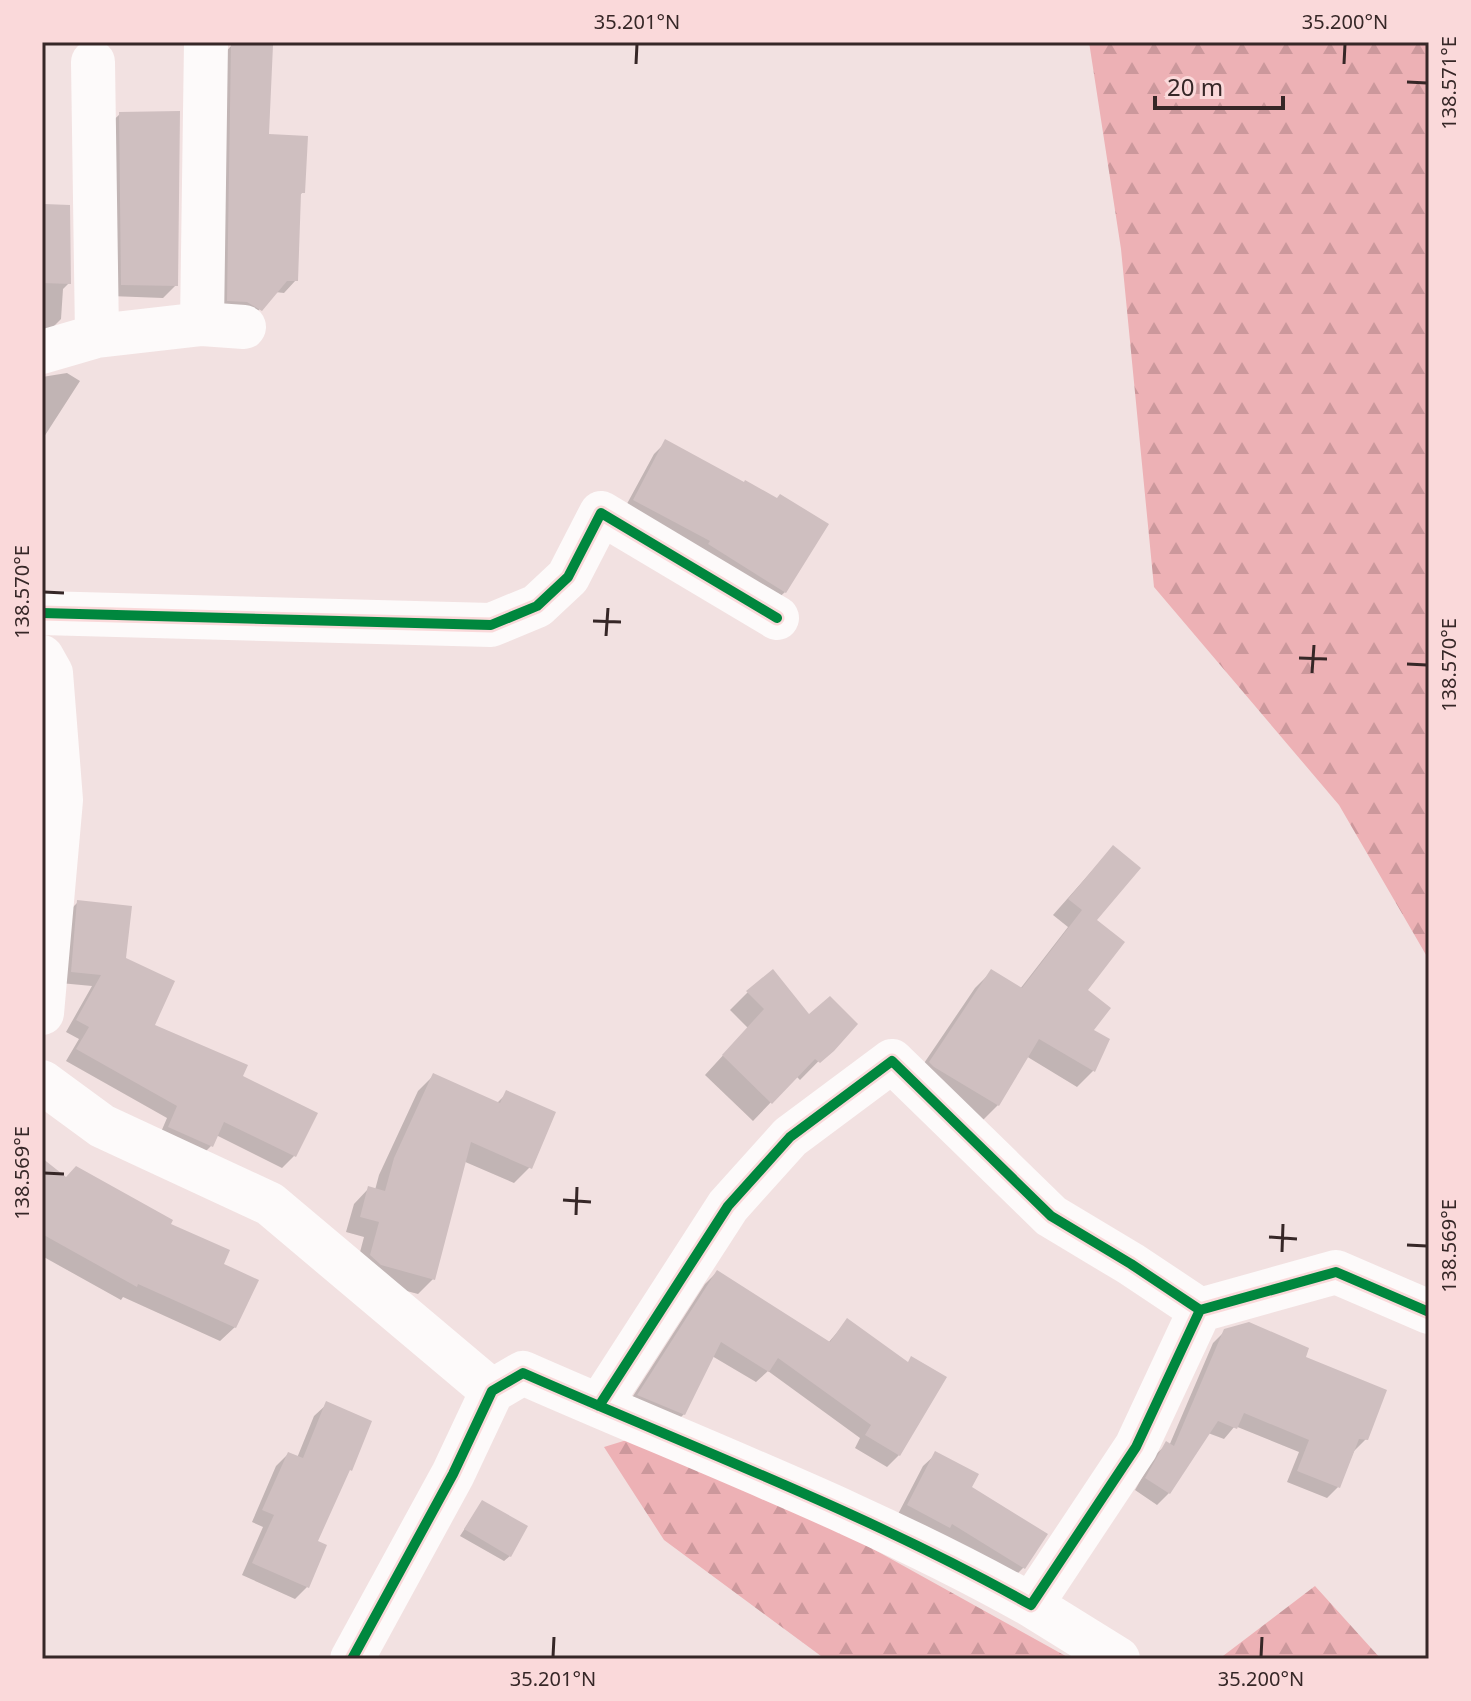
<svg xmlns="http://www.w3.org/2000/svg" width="1471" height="1701" font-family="'Noto Sans',sans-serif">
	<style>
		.forest { fill: url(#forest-firs) }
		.shadow { fill: #0003 }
		.building { fill: #cfbfc0 }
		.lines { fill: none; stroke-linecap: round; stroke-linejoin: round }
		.minor { stroke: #fdfafa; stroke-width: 44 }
		.cycleway-casing { stroke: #fad9da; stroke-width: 15 }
		.cycleway { stroke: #00873e; stroke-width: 10 }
		.ticks { fill: none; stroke: #362727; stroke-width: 3 }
		.neatline { fill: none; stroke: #362727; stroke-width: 3 }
		.ticks-label { font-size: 20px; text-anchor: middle; fill: #362727 }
	</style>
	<defs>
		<pattern id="forest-firs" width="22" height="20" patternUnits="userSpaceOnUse" patternTransform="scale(2)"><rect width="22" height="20" fill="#edb1b5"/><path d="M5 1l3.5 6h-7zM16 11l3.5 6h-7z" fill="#cc989c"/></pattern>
	</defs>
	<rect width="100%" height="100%" fill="#f2e1e1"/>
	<!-- forest -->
	<path class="forest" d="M1089 42H1429V960L1339 805 1154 587 1121 249Z
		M659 1430 1071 1659H825L664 1540 604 1447Z
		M1315 1586 1381 1659H1219Z"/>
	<!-- shadow -->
	<path class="shadow" d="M232 45 267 136 303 192 299 196 296 280 284 293 275 292 248 322 216 312 220 58Z
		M120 114 176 285 163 298 110 296 107 126Z
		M42 206 68 207 69 283 63 289 61 319 49 331 42 333Z
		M67 373 80 381 42 440V377Z
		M666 442 785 592 772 604 622 513 654 454Z
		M1113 847 1094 921 1085 991 1091 1030 1108 1040 1093 1071 1077 1087 1026 1056 998 1105 982 1121 914 1078 975 988 991 972 1020 989 1068 927 1053 915Z
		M78 902 124 959 153 1026 241 1077 315 1114 294 1156 282 1168 216 1135 211 1146 199 1158 158 1139 167 1118 66 1061 79 1039 66 1032 92 986 60 983 66 914Z
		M748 992 809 1017 855 1024 800 1080 796 1076 753 1121 705 1075 748 1028 730 1010Z
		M434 1075 496 1104 507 1093 530 1167 514 1183 463 1161 433 1279 418 1294 365 1280 355 1271 364 1237 346 1232 354 1204 369 1188 375 1190 379 1175 418 1091Z
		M42 1171 168 1225 221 1265 235 1327 220 1341 123 1297 121 1300 42 1256Z
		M717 1272 828 1343 847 1321 899 1455 887 1467 855 1448 860 1438 768 1371 756 1382 712 1356 684 1414 672 1426 626 1407 705 1284Z
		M1225 1331 1303 1358 1366 1439 1354 1451 1339 1486 1327 1498 1287 1482 1299 1452 1235 1426 1224 1439 1208 1433 1169 1493 1157 1505 1135 1490 1155 1455 1167 1444 1169 1446 1213 1343Z
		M327 1404 345 1475 315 1542 307 1587 295 1599 242 1575 263 1527 252 1522 276 1466 288 1454 297 1458 314 1416Z
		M936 1454 969 1488 1046 1534 1023 1568 1011 1580 896 1518 923 1466Z
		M482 1502 510 1556 504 1561 460 1536Z"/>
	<!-- building -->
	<path class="building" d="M231 43 273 45 269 134 308 136 305 193H301L298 281H287L262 311 247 302 227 301Z
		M180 111 178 286 121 285 119 112Z
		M44 204 70 205 71 284 42 283Z
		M665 439 744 482 745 480 777 498 780 494 829 524 786 593 708 544 710 541 633 500Z
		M1113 845 1141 868 1097 920 1125 942 1088 990 1111 1008 1094 1030 1110 1039 1095 1072 1039 1039 999 1106 934 1067 929 1062 991 969 1022 988 1082 910 1068 899Z
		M77 900 132 906 126 958 175 981 155 1025 248 1065 243 1076 318 1113 296 1157 224 1122 213 1147 168 1127 177 1106 76 1049 89 1027 76 1020 101 975 71 972Z
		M773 969 809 1014 830 996 858 1024 834 1051 820 1063 815 1059 772 1104 722 1055 764 1009 746 991Z
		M433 1073 500 1103 506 1090 556 1112 532 1169 471 1142 435 1280 381 1265 370 1255 379 1222 360 1217 368 1186 385 1191 394 1158Z
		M42 1158 66 1177 76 1166 173 1220 171 1224 230 1250 224 1264 259 1280 236 1328 138 1284 137 1287 42 1234Z
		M717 1270 830 1342 847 1318 908 1362 911 1356 947 1377 900 1456 865 1435 871 1425 778 1358 769 1372 721 1342 685 1415 637 1395Z
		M1249 1322 1309 1348 1306 1357 1387 1390 1368 1440 1359 1439 1340 1488 1297 1471 1309 1440 1244 1413 1237 1429 1218 1421 1170 1494 1145 1478 1166 1441 1174 1446 1224 1329Z
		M326 1401 372 1421 352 1471 350 1470 318 1541 327 1545 309 1588 252 1563 274 1515 262 1510 288 1452 303 1458Z
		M935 1451 979 1474 972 1487 1048 1534 1025 1569 952 1524 950 1528 907 1505Z
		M482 1500 528 1526 511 1557 464 1529Z"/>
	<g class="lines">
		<!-- minor -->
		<path class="minor" d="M93 62 97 336
			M202 324 206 42
			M42 352 97 336 202 324 244 327
			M42 613 491 625 537 606 568 577 601 513 777 618
			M42 657 51 673 61 800 42 1013
			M42 1082 102 1126 270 1204 492 1391
			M599 1406 728 1206 790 1137 892 1061 1051 1216 1131 1264 1200 1310
			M1031 1605 1118 1659
			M352 1659 453 1474 492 1391 523 1373C693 1448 869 1514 1031 1605L1136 1447 1200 1310 1336 1272 1429 1312"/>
		<!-- cycleway casing -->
		<g class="cycleway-casing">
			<path id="cycleway" d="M42 613 491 625 537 606 568 577 601 513 777 618
				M599 1406 728 1206 790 1137 892 1061 1051 1216 1131 1264 1200 1310
				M352 1659 453 1474 492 1391 523 1373C693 1448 869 1514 1031 1605L1136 1447 1200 1310 1336 1272 1429 1312"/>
		</g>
		<!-- cycleway -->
		<use href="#cycleway" class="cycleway"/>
	</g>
	<!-- ticks -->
	<path class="ticks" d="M636 64 637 44M1344 64 1345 44M1407 82 1427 83M44 592 64 593M593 621 621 622M606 636 608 608M1299 658 1327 659M1407 664 1427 665M1312 673 1314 645M44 1173 64 1174M563 1200 591 1202M576 1215 577 1187M1269 1237 1297 1239M1407 1245 1427 1246M1282 1252 1283 1224M553 1657 554 1637M1261 1657 1262 1637"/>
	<!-- border -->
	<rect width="1471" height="1701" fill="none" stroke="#fad9da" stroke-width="88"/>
	<!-- scale -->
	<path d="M1155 96v12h128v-12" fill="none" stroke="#362727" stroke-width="4"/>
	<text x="1167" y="96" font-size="24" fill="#362727" stroke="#fad9da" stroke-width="6" paint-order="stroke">20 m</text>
	<rect x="44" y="44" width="1383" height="1613" class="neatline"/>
	<g class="ticks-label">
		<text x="637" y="29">35.201°N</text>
		<text x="1345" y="29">35.200°N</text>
		<text transform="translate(1449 83) rotate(-90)" y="7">138.571°E</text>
		<text transform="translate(22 592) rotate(-90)" y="7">138.570°E</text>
		<text transform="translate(1449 665) rotate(-90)" y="7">138.570°E</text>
		<text transform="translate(22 1173) rotate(-90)" y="7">138.569°E</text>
		<text transform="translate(1449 1246) rotate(-90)" y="7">138.569°E</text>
		<text x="553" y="1686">35.201°N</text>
		<text x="1261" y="1686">35.200°N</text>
	</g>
</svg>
